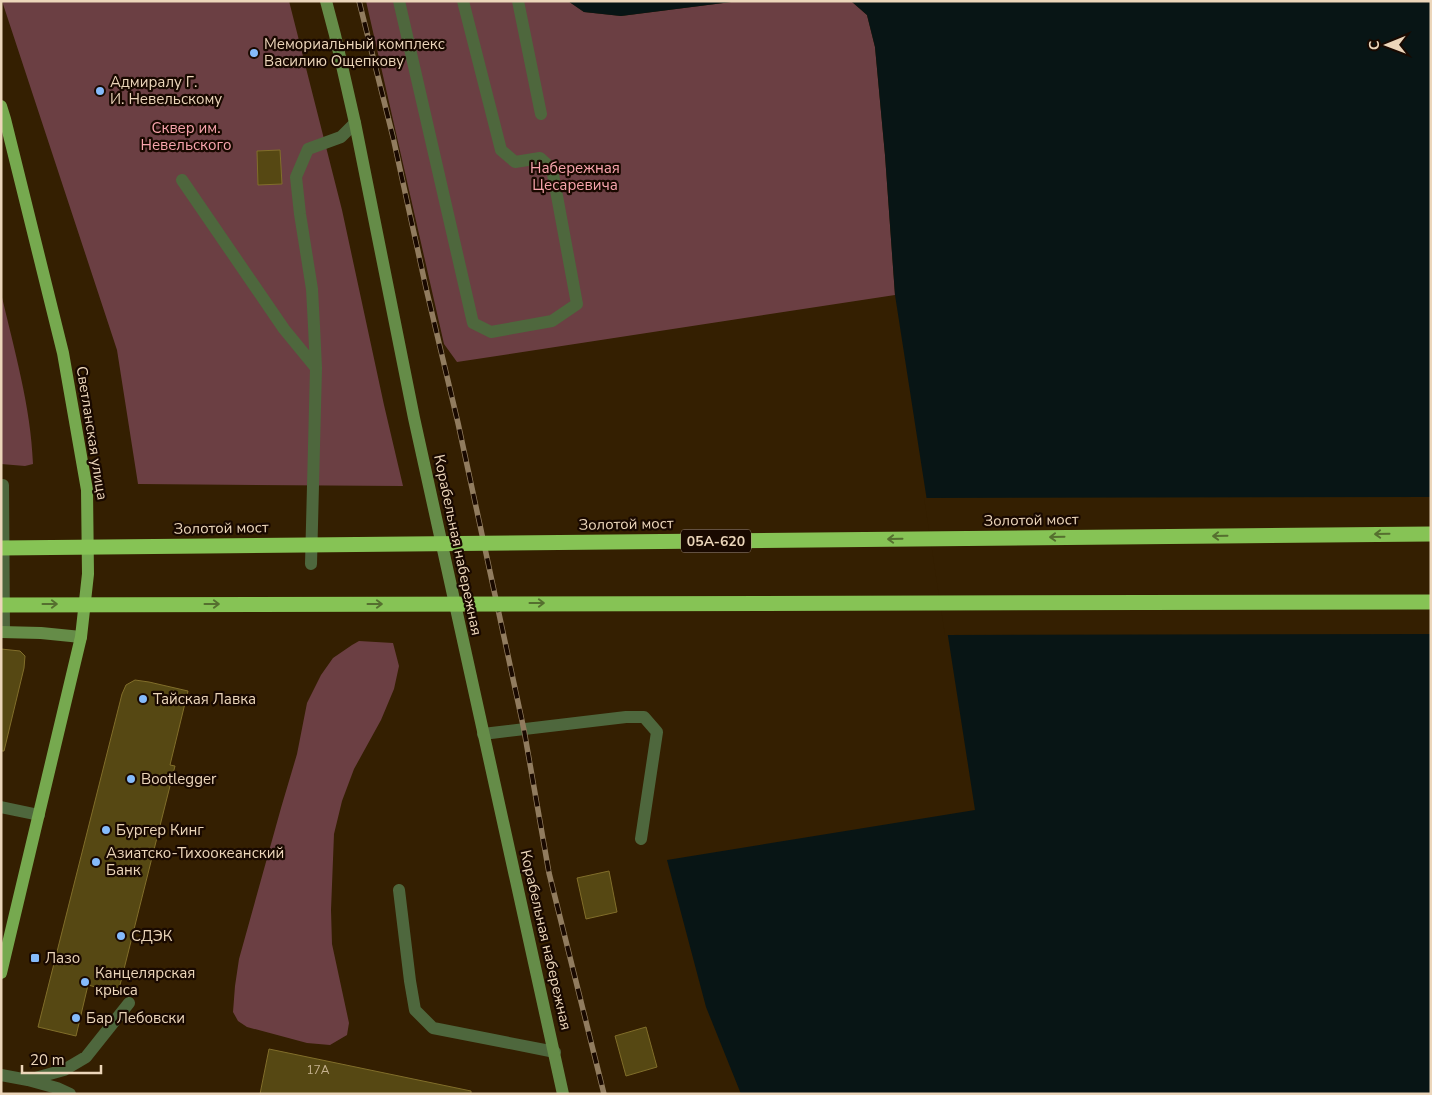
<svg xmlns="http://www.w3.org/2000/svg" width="1432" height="1095" font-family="'Nunito Sans',sans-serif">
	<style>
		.green { fill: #6b3f43 }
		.water { fill: #081515 }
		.pier { fill: #341f01 }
		.building { fill: #564813; stroke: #816e2a }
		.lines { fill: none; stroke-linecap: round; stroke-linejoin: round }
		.lane { stroke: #4e673d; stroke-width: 12 }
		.street { stroke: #4e673d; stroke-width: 12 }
		.secondary { stroke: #658c48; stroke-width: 12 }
		.primary { stroke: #76a94f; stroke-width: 12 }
		.rail-casing { stroke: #917c5f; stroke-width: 5.5 }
		.rail { stroke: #190900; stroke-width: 4; stroke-dasharray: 11; stroke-linecap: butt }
		.highway-bridge { stroke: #86c355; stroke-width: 15 }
		.oneway { stroke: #556f2f }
		.poi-dot { fill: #85bbfb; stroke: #190900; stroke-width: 2 }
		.labels { text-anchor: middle; stroke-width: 4.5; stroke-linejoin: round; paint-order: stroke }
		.number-label { font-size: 12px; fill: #c6b290 }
		.shield { fill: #190900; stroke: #ad9882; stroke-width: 1 }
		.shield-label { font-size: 14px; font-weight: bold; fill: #ecd6ba }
		.poi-label { font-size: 15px; fill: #ecd6ba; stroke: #190900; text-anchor: start }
		.park-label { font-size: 15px; fill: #f9a5ad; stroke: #190900 }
		.street-label { font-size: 15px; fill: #ecd6ba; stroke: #190900 }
	</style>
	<rect width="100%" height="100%" fill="#341f01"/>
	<!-- green -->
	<path class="green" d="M2 1H289L342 210 384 405 403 486 138 484 117 350Z
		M366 1H568L584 12 621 16 739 1H851L867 15 875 47 885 155 895 295 457 362 444 344Z
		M1 293C14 349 31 407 33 464L25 466 1 464Z
		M359 641 393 643 399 666 394 689 381 720 354 769 342 801 334 834 331 910 332 944 349 1023 347 1035 330 1045 307 1043 247 1027 238 1021 233 1012 235 986 239 959 281 808 297 754 307 703 321 675 333 658 352 645Z"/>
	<!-- water -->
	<path class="water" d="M568 1H739L621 16 584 12Z
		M851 1H1431V1094H741L706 1007 667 860 975 810 895 295 885 155 875 47 867 15Z"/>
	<!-- pier -->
	<path class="pier" d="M1431 497V634L945 635 924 498Z"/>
	<!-- building -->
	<path class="building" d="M280 150 282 184 258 185 257 151Z
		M1 649 20 651 25 656 24 668 4 751H1Z
		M135 680 149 682 188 691 170 765 175 766 118 993 88 985 76 1036 38 1027 122 694 126 685Z
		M609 871 617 912 586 919 577 878Z
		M646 1027 657 1067 626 1076 615 1036Z
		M269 1049 471 1091V1094H260Z"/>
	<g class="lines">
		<!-- lane -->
		<path class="lane" d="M399 1 473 323 491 332 552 321 577 304 552 169 540 158 515 162 501 150 463 1
			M182 180 284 329 316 368
			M3 485 4 632
			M311 564 316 368 314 326 312 289 300 214 296 177 308 149 341 137 355 123
			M483 734 626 717H644L657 732 641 839
			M1 807 39 815
			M399 890 410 981 415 1010 433 1028 555 1052
			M1 1075 28 1080 64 1070 86 1057 129 1003
			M28 1080 57 1088 70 1094"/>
		<!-- street -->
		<path class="street" d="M518 1 541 114"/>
		<!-- secondary -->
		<path class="secondary" d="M326 1 335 35 355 123 414 418 563 1094
			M1 632 41 633 81 637"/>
		<!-- primary -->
		<path class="primary" d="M1 106 5 119 63 353 87 490 88 574 81 637 1 973"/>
		<!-- rail casing -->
		<g class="rail-casing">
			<path id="rail" d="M359 1 393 137 426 288 458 423 524 730 549 873 604 1094"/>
		</g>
		<!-- rail -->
		<use href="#rail" class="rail"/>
		<!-- highway-bridge -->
		<path class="highway-bridge" d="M1 548 1431 534
			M1 605 1431 602"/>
	</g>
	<!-- one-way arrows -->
	<defs><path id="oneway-shaft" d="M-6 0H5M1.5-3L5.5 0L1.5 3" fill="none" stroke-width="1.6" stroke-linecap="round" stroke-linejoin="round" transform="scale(1.25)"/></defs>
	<g class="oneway">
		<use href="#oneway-shaft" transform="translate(1382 534) rotate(179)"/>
		<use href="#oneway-shaft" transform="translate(1220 536) rotate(179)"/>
		<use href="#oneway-shaft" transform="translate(1057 537) rotate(179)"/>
		<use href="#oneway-shaft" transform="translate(895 539) rotate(179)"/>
		<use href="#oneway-shaft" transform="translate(537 603)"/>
		<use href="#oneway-shaft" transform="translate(50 604)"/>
		<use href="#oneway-shaft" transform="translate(212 604)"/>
		<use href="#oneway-shaft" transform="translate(375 604)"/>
	</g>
	<!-- markers -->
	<g class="poi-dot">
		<circle cx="254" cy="53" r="5"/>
		<circle cx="100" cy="91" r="5"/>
		<circle cx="143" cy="699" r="5"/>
		<circle cx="131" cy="779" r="5"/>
		<circle cx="106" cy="830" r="5"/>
		<circle cx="96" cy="862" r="5"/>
		<circle cx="121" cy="936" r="5"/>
		<rect x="30" y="953" width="10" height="10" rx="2.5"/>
		<circle cx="85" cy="982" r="5"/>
		<circle cx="76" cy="1018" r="5"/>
	</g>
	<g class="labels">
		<!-- number labels -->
		<g class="number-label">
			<text x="318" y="1074">17А</text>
		</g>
		<!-- shield labels -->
		<rect class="shield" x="681" y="529.5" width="70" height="23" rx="4"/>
		<g class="shield-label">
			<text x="716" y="546">05А-620</text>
		</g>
		<!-- poi labels -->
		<g class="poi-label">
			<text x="264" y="49">Мемориальный комплекс<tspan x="264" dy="17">Василию Ощепкову</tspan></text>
			<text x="110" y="87">Адмиралу Г.<tspan x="110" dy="17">И. Невельскому</tspan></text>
			<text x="153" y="704">Тайская Лавка</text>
			<text x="141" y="784">Bootlegger</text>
			<text x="116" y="835">Бургер Кинг</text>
			<text x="106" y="858">Азиатско-Тихоокеанский<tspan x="106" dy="17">Банк</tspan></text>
			<text x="131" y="941">СДЭК</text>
			<text x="45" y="963">Лазо</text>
			<text x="95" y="978">Канцелярская<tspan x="95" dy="17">крыса</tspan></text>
			<text x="86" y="1023">Бар Лебовски</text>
		</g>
		<!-- park labels -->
		<g class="park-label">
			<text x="186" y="133">Сквер им.<tspan x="186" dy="17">Невельского</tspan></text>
			<text x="575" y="173">Набережная<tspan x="575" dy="17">Цесаревича</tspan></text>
		</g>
		<!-- street labels -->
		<g class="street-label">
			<text transform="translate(92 433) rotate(81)" y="5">Светланская улица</text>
			<text transform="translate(1031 520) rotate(-1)" y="5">Золотой мост</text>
			<text transform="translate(626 524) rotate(-1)" y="5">Золотой мост</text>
			<text transform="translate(221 528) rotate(-1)" y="5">Золотой мост</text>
			<text transform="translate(458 545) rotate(78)" y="5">Корабельная набережная</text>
			<text transform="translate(546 940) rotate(77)" y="5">Корабельная набережная</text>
		</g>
	</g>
	<!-- border -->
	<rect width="1432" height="1095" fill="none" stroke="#ecd6ba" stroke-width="5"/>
	<!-- north arrow -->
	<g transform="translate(1387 45) rotate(269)" stroke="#190900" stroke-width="4" paint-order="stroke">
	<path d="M0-4L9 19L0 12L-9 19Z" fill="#ecd6ba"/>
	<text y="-8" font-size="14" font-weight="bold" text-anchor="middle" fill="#ecd6ba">С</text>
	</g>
	<!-- scale -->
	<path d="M22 1065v8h79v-8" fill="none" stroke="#ecd6ba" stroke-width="2.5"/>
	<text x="30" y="1065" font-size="15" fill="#ecd6ba" stroke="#190900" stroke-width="4" paint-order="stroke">20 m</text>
</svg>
